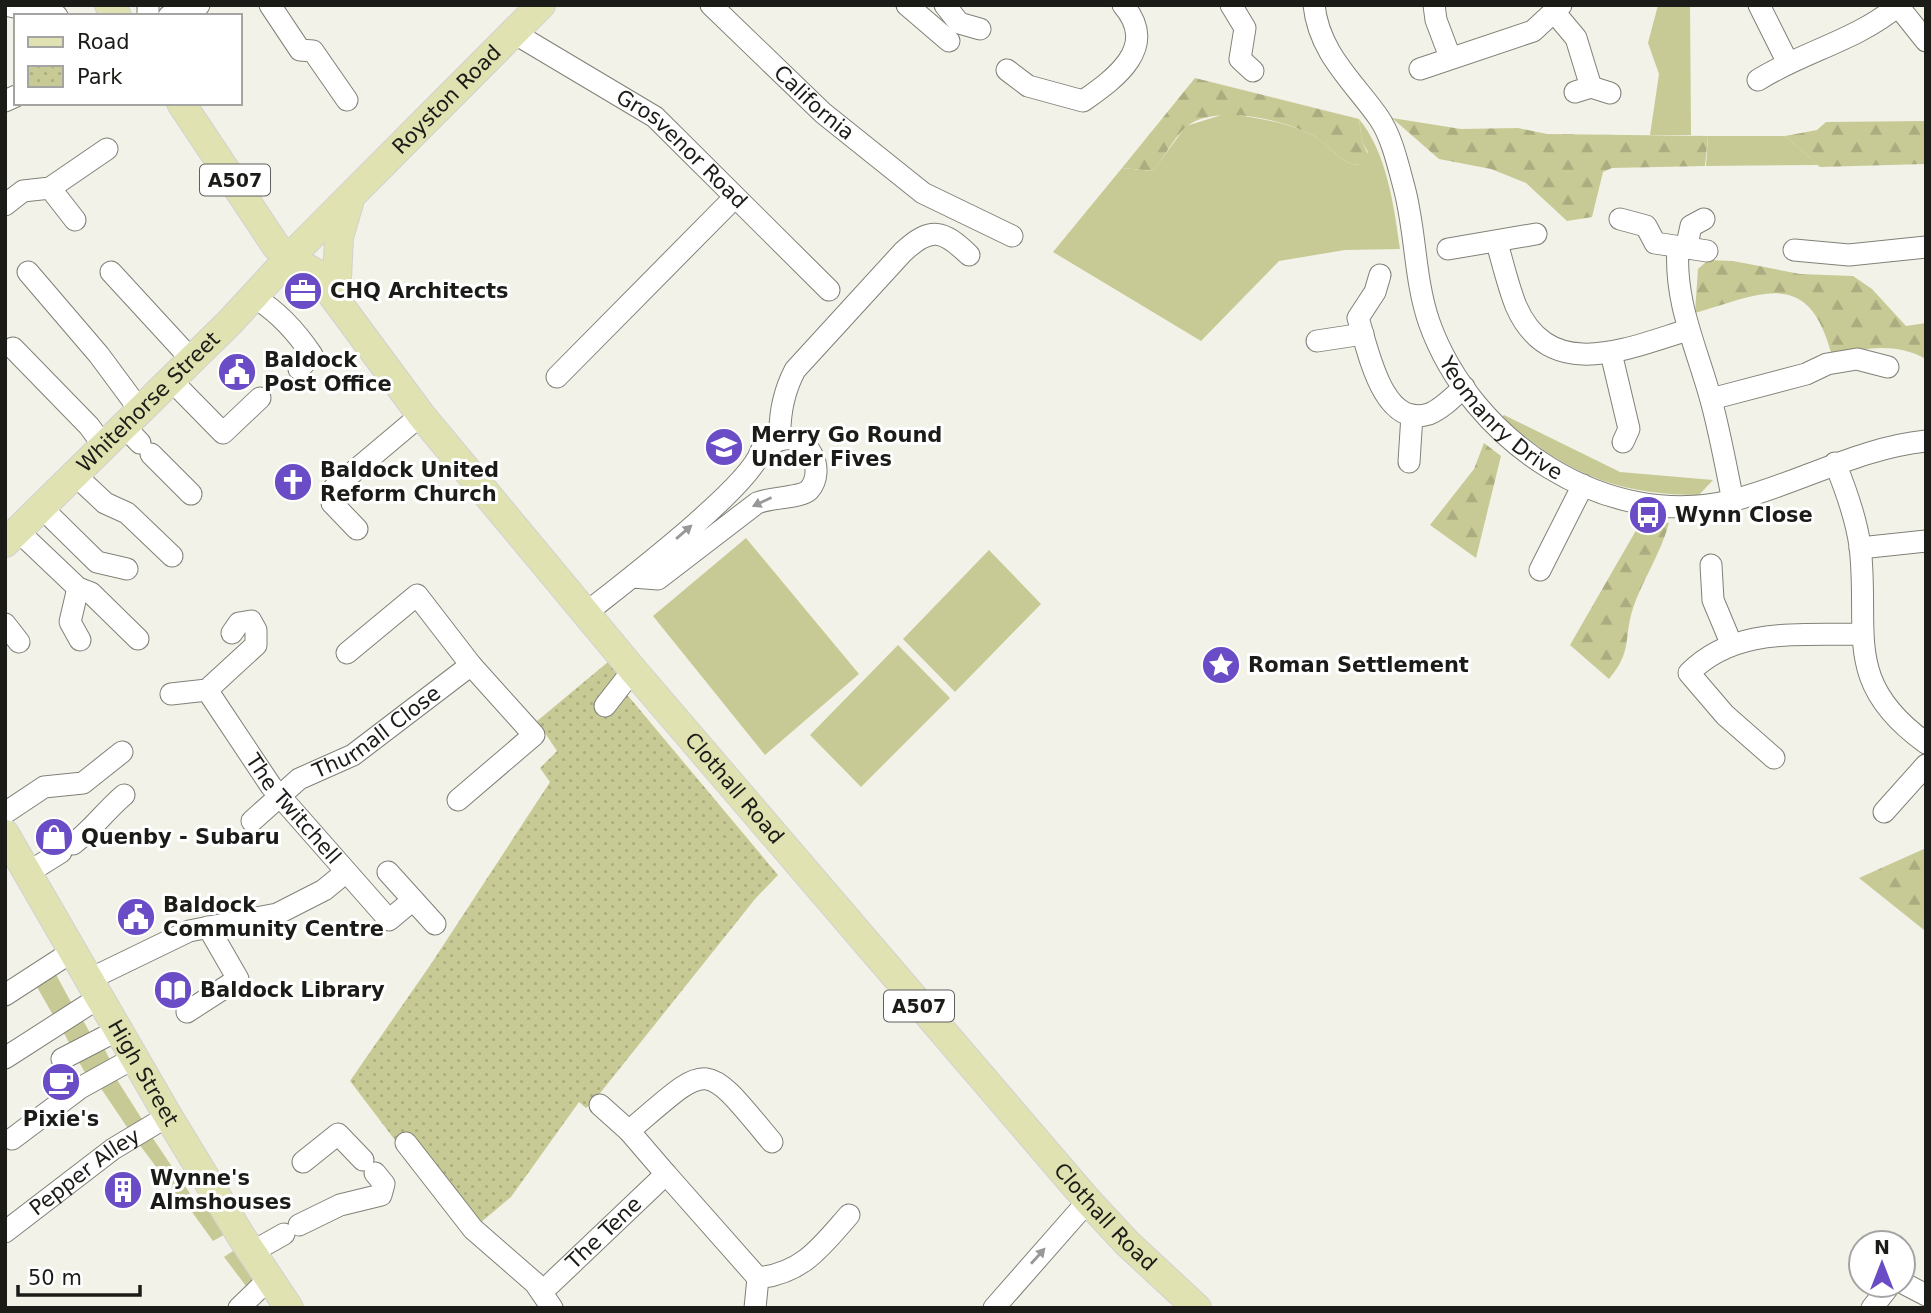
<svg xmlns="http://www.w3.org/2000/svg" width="1931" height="1313" font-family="'DejaVu Sans',sans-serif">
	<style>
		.green { fill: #c8ca95 }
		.forest { fill: url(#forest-firs) }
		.park { fill: url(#park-dots) }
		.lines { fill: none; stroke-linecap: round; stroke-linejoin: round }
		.minor-casing { stroke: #808178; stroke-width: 23 }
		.major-casing { stroke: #d1d1d1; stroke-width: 30 }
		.minor { stroke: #fff; stroke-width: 21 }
		.major { stroke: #e0e2b2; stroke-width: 28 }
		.oneway { fill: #989897 }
		.labels { text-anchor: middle; stroke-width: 6; stroke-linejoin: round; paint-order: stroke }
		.shield { fill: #fff; stroke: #5f5f5d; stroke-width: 2 }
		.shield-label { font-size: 19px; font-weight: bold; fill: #1b1b18 }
		.street-label { font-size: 21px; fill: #1b1b18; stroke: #fff }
		.poi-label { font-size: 21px; font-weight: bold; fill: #1b1b18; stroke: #fff; text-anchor: start }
	</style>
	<defs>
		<pattern id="forest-firs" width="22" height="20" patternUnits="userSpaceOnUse" patternTransform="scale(1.75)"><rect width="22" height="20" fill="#c8ca95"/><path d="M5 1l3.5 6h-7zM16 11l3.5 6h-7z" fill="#abad80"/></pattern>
		<pattern id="park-dots" width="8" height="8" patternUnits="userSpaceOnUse" patternTransform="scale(1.75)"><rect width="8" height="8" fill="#c8ca95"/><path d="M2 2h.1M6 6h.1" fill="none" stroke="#abad80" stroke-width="1.8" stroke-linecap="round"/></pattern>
	</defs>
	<rect width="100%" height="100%" fill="#f2f2e9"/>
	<!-- green -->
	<path class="green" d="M1658 5H1690L1691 135H1650L1659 74 1648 43Z
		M1228 113C1258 119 1293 122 1319 139 1333 149 1341 164 1360 165L1368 152 1362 142 1359 119C1387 153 1394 206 1400 249L1345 250 1279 261 1201 341 1053 252 1122 168 1153 171 1186 126Z
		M1708 136H1785L1818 165 1706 166Z
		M1504 415 1620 472 1713 480 1699 495C1615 495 1564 472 1502 417Z
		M746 538 859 674 765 755 653 616Z
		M989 550 1041 604 955 692 903 639Z
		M898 645 950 698 861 787 810 735Z
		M53 969 72 1004 53 1015 33 980Z
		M80 1015 93 1038 73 1050 60 1026Z
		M104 1048 111 1062 87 1076 79 1062Z
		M114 1075 145 1124 131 1133 98 1084Z
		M148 1131 191 1195 181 1200 136 1140Z
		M210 1200 229 1232 213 1241 192 1212Z
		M239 1247 254 1269 252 1281 246 1286 224 1257Z"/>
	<!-- forest -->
	<path class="forest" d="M1195 78 1359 119 1362 142 1369 156 1360 165C1341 164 1334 150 1320 140 1293 120 1212 102 1185 128 1173 139 1164 158 1153 171L1122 168Z
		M1392 118 1461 129 1518 128 1547 134 1708 136 1705 166 1612 168 1603 172 1592 217 1567 221 1526 183 1491 169 1439 159Z
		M1926 121V164L1820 167 1785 136 1817 130 1826 122Z
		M1708 260 1733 261 1800 274 1853 276 1872 289 1906 326 1926 323V359C1895 342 1863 348 1832 356 1809 267 1764 293 1695 313L1698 269Z
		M1484 443 1501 456 1476 558 1430 525 1474 469Z
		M1642 520 1669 523C1661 553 1643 579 1633 608 1623 640 1633 650 1609 679L1570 645Z
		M1926 848V928L1924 930 1859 878Z"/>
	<!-- park -->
	<path class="park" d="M608 662 623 679 619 685 778 875 755 899 593 1102 586 1108 579 1102 511 1197 473 1229 465 1232 350 1081 433 961 550 782 540 768 557 751 537 721Z"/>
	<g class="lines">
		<!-- minor casing -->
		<g class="minor-casing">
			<g id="minor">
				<path d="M5 5 57 16"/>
				<path d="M270 5 300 50 313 51 347 100"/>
				<path id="s1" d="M711 5 823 113 923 193 1012 236"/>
				<path d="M907 5 949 41"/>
				<path d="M945 5 959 23 980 29"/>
				<path d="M1231 5 1245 28 1240 59 1253 71"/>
				<path id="s2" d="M1314 5C1319 53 1353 81 1379 118 1392 137 1398 165 1404 187 1416 231 1414 278 1429 322 1471 441 1607 533 1734 500 1800 483 1858 448 1926 441"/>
				<path d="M1434 5 1436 20 1450 57"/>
				<path d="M1759 5 1787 61"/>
				<path d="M1898 6 1926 41"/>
				<path d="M1555 13 1576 38 1591 87"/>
				<path d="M148 16V5"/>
				<path d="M169 16 199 5"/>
				<path id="s3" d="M514 33 655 117 829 290"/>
				<path d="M1420 69 1533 31 1561 5"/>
				<path d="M1007 70 1028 86 1083 101C1116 78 1159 47 1123 5"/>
				<path d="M1758 80C1804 51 1856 41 1899 5"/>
				<path d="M1575 92 1591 87 1610 93"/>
				<path d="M5 101 16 96"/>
				<path d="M50 188 75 220"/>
				<path d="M5 205 23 191 50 188 107 149"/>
				<path d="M1620 219 1646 226 1655 243 1707 251"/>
				<path d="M1497 243C1503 264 1508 286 1516 306 1550 384 1628 348 1688 330"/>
				<path d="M1678 247C1674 303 1697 348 1711 400 1720 433 1726 467 1733 501"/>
				<path d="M1448 249 1536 234"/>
				<path d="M1686 249 1691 226 1704 219"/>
				<path d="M1794 250 1849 255 1926 247"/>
				<path d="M28 272 99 355 139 409"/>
				<path d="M111 272 191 359"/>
				<path d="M1380 275 1375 292 1358 318C1368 349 1382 429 1429 414 1442 409 1454 396 1464 387"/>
				<path d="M254 297C279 312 296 331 312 355L299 369"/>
				<path d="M1317 341 1363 334"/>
				<path d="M13 348 89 426 103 445"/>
				<path d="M1611 353 1629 429 1623 442"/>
				<path d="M557 377 735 197"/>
				<path d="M170 379 223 433 260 398"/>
				<path d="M1711 399 1806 374 1827 364 1857 359 1888 367"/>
				<path d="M123 425 140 443"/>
				<path d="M780 440C779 415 784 391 795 370L903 252C931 226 943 230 969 255"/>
				<path d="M151 454 191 494"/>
				<path d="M1409 462 1412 415"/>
				<path d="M1835 463C1846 490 1856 517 1860 546 1870 632 1841 682 1926 743"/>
				<path d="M74 474 105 503 127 513 172 556"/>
				<path d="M41 507 97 562 127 569"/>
				<path d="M357 529 332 503 333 489 421 415"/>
				<path d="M17 530 78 588 91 593 138 639"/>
				<path d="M1860 548 1926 541"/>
				<path d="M1711 565 1713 600 1731 643"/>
				<path d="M1540 570 1583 485"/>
				<path d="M78 588 70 622 80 640"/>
				<path d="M586 613C621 585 749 488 761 451 767 448 773 442 780 440 808 431 827 470 809 490 801 498 771 497 757 503L658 579 633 577"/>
				<path d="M5 624 19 642"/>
				<path d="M347 653 417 595 471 665 534 735 458 800"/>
				<path id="s4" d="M207 690 271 786 389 920 413 900"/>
				<path d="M171 694 207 690 256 645V630L251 621 239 623 232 633"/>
				<path d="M605 706 633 670"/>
				<path d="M1774 758 1725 715 1689 673C1736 626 1799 636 1861 634"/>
				<path d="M1884 812 1926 765"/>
				<path d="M5 813 44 787 83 783 122 752"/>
				<path id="s5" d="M252 821 299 779 353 755 471 665"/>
				<path d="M73 844C93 829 105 811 124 795"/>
				<path d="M29 872 61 852"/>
				<path d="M388 872 435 924"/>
				<path d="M90 979 189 931 277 914 324 890 346 872"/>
				<path d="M5 995 73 951"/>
				<path d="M187 1012 238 979 208 927"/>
				<path d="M5 1058 100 997"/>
				<path d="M62 1059 118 1030"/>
				<path d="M629 1131C711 1061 702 1058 772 1142"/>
				<path d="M12 1139 80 1088 134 1058"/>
				<path d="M406 1143 473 1229 535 1283 552 1308"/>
				<path d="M303 1162 338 1134 363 1160"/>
				<path d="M666 1174 758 1278C803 1273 821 1247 849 1215"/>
				<path d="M299 1225 340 1205 381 1195 384 1184 375 1173"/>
				<path id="s6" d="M5 1232 113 1149 168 1116"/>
				<path d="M252 1252 284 1234"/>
				<path d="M1903 1283 1926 1295"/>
				<path id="s7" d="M543 1291 666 1174 629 1131 600 1105"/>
				<path d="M239 1308 270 1278"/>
				<path d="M755 1308 758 1278"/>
				<path d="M994 1308 1088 1201"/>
				<path d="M1872 1308 1890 1285"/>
			</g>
		</g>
		<!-- major casing -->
		<g class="major-casing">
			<g id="major">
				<path d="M109 5 117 16"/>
				<path id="s8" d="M181 103 276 246 289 258 316 273 421 415 633 670 1088 1201 1127 1243 1197 1308"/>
				<path d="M336 299 339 237 349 203"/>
				<path id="s9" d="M5 543 230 322 289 258 541 5"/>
				<path id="s10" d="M5 834 168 1116 241 1236 289 1308"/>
			</g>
		</g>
		<!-- minor -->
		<use href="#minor" class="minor"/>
		<!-- major -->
		<use href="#major" class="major"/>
	</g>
	<!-- one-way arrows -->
	<defs><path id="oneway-solid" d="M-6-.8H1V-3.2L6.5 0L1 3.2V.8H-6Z" transform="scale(1.75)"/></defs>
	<g class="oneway">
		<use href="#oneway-solid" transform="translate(762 502) rotate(155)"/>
		<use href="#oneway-solid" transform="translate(684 532) rotate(-41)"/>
		<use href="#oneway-solid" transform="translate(1038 1256) rotate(-48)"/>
	</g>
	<!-- icons -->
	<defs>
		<g id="office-disc" transform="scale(2.0125)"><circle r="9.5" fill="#6a4dc6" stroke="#fff"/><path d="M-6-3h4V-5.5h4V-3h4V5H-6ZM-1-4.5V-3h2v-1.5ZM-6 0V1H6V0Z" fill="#fff"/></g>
		<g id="civic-disc" transform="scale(2.0125)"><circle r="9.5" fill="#6a4dc6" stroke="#fff"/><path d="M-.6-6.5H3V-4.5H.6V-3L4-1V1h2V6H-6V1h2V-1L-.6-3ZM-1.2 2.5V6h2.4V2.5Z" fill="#fff"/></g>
		<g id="school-disc" transform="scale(2.0125)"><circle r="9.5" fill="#6a4dc6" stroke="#fff"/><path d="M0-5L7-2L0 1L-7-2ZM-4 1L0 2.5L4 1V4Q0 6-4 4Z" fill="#fff"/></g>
		<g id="church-disc" transform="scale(2.0125)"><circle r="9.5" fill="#6a4dc6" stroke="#fff"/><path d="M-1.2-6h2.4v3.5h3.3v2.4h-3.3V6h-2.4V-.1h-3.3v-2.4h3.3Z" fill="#fff"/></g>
		<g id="bus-disc" transform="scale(2.0125)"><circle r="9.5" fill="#6a4dc6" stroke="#fff"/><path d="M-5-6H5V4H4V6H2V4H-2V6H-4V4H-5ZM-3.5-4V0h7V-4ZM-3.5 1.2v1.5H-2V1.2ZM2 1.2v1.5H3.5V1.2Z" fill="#fff"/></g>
		<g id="sight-disc" transform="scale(2.0125)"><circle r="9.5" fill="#6a4dc6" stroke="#fff"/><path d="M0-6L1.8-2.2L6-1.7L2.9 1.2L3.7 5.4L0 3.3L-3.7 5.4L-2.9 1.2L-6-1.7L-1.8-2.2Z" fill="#fff"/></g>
		<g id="shop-disc" transform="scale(2.0125)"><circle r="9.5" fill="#6a4dc6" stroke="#fff"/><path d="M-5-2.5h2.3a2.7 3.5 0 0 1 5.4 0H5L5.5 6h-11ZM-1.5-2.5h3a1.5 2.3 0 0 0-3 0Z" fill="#fff"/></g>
		<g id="library-disc" transform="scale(2.0125)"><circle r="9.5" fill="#6a4dc6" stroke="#fff"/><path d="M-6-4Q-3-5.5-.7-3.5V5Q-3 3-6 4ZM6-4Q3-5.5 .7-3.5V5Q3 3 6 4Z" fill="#fff"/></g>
		<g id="cafe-disc" transform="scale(2.0125)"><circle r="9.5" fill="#6a4dc6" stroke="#fff"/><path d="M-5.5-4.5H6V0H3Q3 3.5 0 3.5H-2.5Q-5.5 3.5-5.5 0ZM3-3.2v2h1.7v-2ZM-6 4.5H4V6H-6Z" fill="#fff"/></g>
		<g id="building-disc" transform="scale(2.0125)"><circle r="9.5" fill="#6a4dc6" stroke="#fff"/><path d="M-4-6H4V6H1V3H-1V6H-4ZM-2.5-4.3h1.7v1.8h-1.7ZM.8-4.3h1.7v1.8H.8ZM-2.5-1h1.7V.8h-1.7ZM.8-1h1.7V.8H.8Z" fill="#fff"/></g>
	</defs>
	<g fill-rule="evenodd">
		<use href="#office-disc" x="303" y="291"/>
		<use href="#civic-disc" x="237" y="372"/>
		<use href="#school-disc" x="724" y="447"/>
		<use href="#church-disc" x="293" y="482"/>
		<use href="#bus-disc" x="1648" y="515"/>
		<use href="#sight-disc" x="1221" y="665"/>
		<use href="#shop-disc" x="54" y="837"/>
		<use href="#civic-disc" x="136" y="917"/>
		<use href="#library-disc" x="173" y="990"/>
		<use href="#cafe-disc" x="61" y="1082"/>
		<use href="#building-disc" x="123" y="1190"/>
	</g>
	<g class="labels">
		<!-- shield labels -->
		<g class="shield">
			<rect x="200" y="164.5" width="70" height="31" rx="5"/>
			<rect x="884" y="990.5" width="70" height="31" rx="5"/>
		</g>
		<g class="shield-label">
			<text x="235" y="187">A507</text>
			<text x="919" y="1013">A507</text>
		</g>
		<!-- street labels -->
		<g class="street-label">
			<text dy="7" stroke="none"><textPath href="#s9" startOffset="626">Royston Road</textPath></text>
			<text dy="7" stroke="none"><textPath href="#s1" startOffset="142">California</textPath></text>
			<text dy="7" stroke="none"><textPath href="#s3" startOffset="205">Grosvenor Road</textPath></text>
			<text dy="7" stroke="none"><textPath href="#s9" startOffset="201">Whitehorse Street</textPath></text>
			<text dy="7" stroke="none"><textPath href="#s2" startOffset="466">Yeomanry Drive</textPath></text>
			<text dy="7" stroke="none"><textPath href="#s5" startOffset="154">Thurnall Close</textPath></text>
			<text dy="7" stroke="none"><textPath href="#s8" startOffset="884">Clothall Road</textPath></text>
			<text dy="7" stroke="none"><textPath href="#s4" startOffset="147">The Twitchell</textPath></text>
			<text dy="7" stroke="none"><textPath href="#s10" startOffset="276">High Street</textPath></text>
			<text dy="7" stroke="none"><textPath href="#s6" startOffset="100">Pepper Alley</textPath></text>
			<text dy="7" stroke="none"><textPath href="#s8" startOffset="1451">Clothall Road</textPath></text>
			<text dy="7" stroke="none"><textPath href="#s7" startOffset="84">The Tene</textPath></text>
		</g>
		<!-- poi labels -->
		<g class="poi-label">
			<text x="330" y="298">CHQ Architects</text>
			<text x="264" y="367">Baldock<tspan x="264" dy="24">Post Office</tspan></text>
			<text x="751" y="442">Merry Go Round<tspan x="751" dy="24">Under Fives</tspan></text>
			<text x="320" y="477">Baldock United<tspan x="320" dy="24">Reform Church</tspan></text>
			<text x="1675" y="522">Wynn Close</text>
			<text x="1248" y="672">Roman Settlement</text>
			<text x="81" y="844">Quenby - Subaru</text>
			<text x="163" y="912">Baldock<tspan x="163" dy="24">Community Centre</tspan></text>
			<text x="200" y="997">Baldock Library</text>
			<text x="61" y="1126" text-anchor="middle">Pixie's</text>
			<text x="150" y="1185">Wynne's<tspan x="150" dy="24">Almshouses</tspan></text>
		</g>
	</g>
	<!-- border -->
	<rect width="1931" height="1313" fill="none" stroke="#1b1b18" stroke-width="14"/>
	<!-- legend -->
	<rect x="14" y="14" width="228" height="91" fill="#ffffff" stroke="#a4a4a3" stroke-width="2"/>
	<rect x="28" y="37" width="35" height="10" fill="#e0e2b2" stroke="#a4a4a3" stroke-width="2"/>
	<text x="77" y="49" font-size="21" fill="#1b1b18">Road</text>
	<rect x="28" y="66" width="35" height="21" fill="url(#park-dots)" stroke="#a4a4a3" stroke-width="2"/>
	<text x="77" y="84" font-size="21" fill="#1b1b18">Park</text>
	<!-- north arrow -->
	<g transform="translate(1882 1264)"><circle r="33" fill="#ffffff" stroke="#a4a4a3" stroke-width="2"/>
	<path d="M0-5L12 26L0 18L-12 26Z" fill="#6a4dc6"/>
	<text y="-10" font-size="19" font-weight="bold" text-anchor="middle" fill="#1b1b18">N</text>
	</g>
	<!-- scale -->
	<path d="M18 1285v10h122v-10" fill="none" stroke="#1b1b18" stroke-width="3.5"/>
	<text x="28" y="1285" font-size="21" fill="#1b1b18" stroke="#ffffff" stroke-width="5" paint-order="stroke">50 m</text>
</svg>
